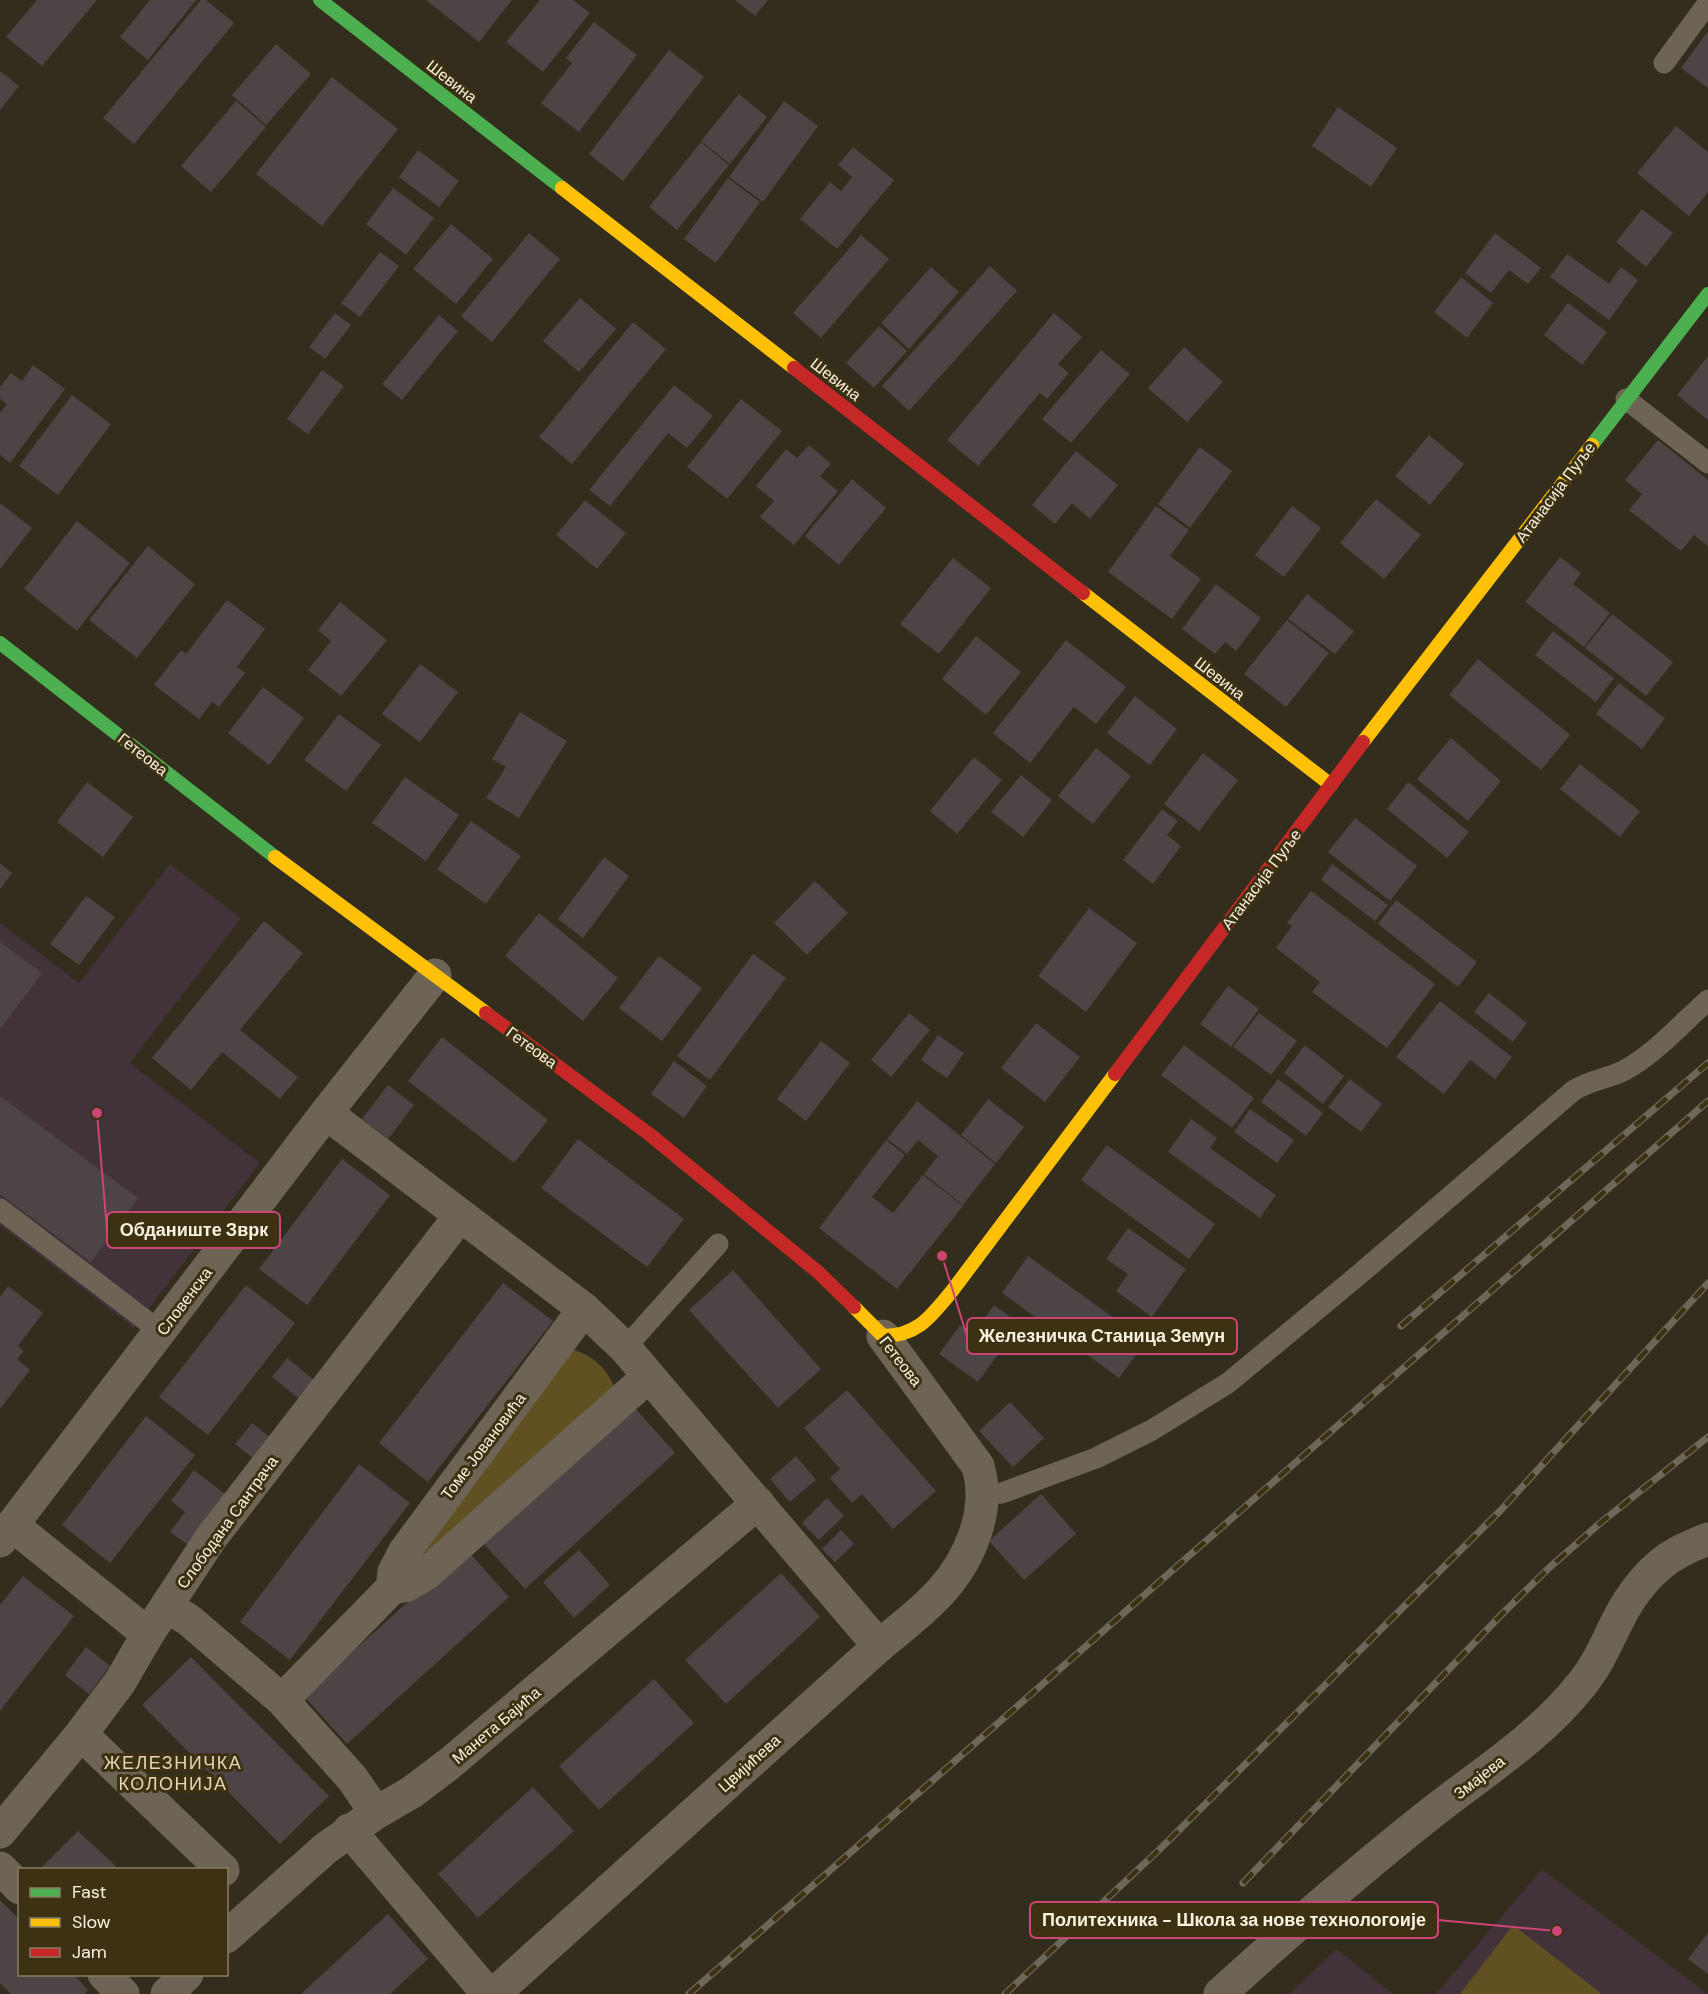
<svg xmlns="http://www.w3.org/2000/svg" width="1708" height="1994" font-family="'DM Sans',sans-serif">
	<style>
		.education { fill: #42333a }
		.green { fill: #605022 }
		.building { fill: #4d4445 }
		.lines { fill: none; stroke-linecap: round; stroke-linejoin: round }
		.lane { stroke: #6d6456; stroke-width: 21 }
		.street { stroke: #6d6456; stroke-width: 33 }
		.fast { stroke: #4caf50; stroke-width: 14 }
		.slow { stroke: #ffc107; stroke-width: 14 }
		.jam { stroke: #c62828; stroke-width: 14 }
		.rail-casing { stroke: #6d6759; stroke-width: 7 }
		.rail { stroke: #3c3112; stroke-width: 4.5; stroke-dasharray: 14; stroke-linecap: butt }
		.labels { text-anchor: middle; stroke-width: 6; stroke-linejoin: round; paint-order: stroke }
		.street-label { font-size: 16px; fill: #f9f2e0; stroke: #3c3112 }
		.neighbourhood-label { font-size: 18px; letter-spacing: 1.5px; fill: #e4d6b2; stroke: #3c3112 }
		.leader { fill: none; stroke: #cd4476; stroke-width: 2 }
		.callout-dot { fill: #cd4476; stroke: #3c3112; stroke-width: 2 }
		.callout { fill: #3c3112; stroke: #cd4476; stroke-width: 2 }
		.callout-label { font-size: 18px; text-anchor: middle; font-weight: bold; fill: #f9f2e0 }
	</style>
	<rect width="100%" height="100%" fill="#322d1c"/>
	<!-- education -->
	<path class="education" d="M170 864 241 918 130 1063 260 1163 134 1328 0 1225V923L79 983Z
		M1542 1869 1708 1994H1436Z
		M1337 1949 1393 1994H1289Z"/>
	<!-- green -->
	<path class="green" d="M572 1349C594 1356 608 1369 616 1391L427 1553 422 1548Z
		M1513 1925 1602 1994H1460Z"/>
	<!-- building -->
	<path class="building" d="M37 0H97L42 66 6 37Z
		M150 0H196L148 60 120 37Z
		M201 0H206L234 23 134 144 103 118Z
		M426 0H512L479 42Z
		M540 0H573L590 13 543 72 506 42Z
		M735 0H768L755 16Z
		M594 22 637 55 579 132 541 103 572 63 566 58Z
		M1708 31V88L1681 68Z
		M276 44 311 74 266 125 232 95Z
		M669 50 704 77 623 181 589 154Z
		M0 71 19 86 0 110Z
		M332 77 398 129 322 226 256 174Z
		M739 94 767 117 730 164 701 141Z
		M236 101 266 127 211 192 181 166Z
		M784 101 818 126 763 202 729 177Z
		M1338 107 1397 148 1371 187 1312 146Z
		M1676 126 1708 152V192L1689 216 1637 173Z
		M701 142 729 165 677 230 649 207Z
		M853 147 894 180 837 249 800 219 830 182 841 191 852 177 838 165Z
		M418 150 459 181 439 207 399 177Z
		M728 178 760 202 716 263 684 239Z
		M393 188 434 218 406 255 366 224Z
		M1642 209 1673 233 1646 267 1616 242Z
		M451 224 493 259 456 304 413 269Z
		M529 233 560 259 492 342 461 316Z
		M1495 233 1541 268 1528 284 1509 270 1491 293 1465 273Z
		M861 235 889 259 821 338 793 313Z
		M380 252 399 266 360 317 341 303Z
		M1567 254 1609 284 1621 267 1638 280 1609 320 1550 277Z
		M990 266 1017 291 909 411 882 386Z
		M931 267 959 292 909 349 881 323Z
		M1461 277 1493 303 1467 338 1434 312Z
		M580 298 616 329 579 372 543 341Z
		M1568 303 1607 332 1582 365 1544 335Z
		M335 313 351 325 325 359 309 347Z
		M1054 313 1082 337 1058 364 1069 373 1047 399 1040 393 978 466 947 440Z
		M439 315 458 331 402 400 382 384Z
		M633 322 666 349 572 464 539 437Z
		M879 326 907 351 874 388 846 363Z
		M1184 347 1223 382 1187 422 1148 388Z
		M1101 350 1130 374 1071 443 1042 419Z
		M1708 356V420L1677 395Z
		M33 365 65 389 10 463 0 455V413L7 404 0 399V387L11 373 22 381Z
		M322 370 344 386 308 434 287 419Z
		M674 385 713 416 687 448 668 433 610 506 589 490Z
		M72 395 111 424 58 495 19 466Z
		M741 399 782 431 727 499 687 467Z
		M1429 435 1464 464 1430 505 1395 476Z
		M1658 440 1708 480V546L1694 535 1681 551 1629 510 1642 494 1625 480Z
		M809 445 831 464 820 476 838 491 794 545 760 517 774 501 756 486 786 449 797 458Z
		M1200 447 1232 471 1190 528 1158 504Z
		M1076 451 1118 485 1090 519 1072 503 1055 524 1032 505Z
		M852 479 886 508 839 565 805 536Z
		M1376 499 1421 535 1384 579 1340 543Z
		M585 500 626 533 597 569 556 535Z
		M0 503 32 528 0 569Z
		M1156 506 1189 530 1170 556 1201 579 1172 619 1108 572Z
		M1292 506 1321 528 1284 577 1255 555Z
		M77 521 130 563 77 631 24 589Z
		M148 546 195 584 137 658 89 620Z
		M1560 557 1581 573 1573 584 1610 613 1584 647 1525 602Z
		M953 558 991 588 939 654 900 624Z
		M1216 584 1261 618 1236 651 1225 642 1215 654 1182 629Z
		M1307 594 1354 631 1335 654 1288 619Z
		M227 600 265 629 237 667 245 673 219 707 212 702 199 719 154 685 181 650 186 654Z
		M340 602 387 640 341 696 308 670 331 641 318 630Z
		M1612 614 1673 662 1646 696 1585 648Z
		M1287 620 1329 653 1286 707 1244 674Z
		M1553 631 1614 678 1596 702 1535 655Z
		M976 636 1021 672 986 715 942 679Z
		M1066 640 1126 687 1096 724 1074 707 1030 763 993 733Z
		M1478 659 1570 735 1541 770 1449 695Z
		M420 664 458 692 420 742 382 714Z
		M1619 683 1665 718 1642 749 1596 714Z
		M263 687 304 718 269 765 228 733Z
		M1135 696 1177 729 1150 765 1107 733Z
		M520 712 567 741 519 818 486 798 506 767 492 759Z
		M339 714 381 745 346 791 304 760Z
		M1451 738 1501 781 1468 821 1417 779Z
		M1096 748 1131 776 1093 824 1058 796Z
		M1203 753 1238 780 1199 831 1164 804Z
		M974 757 1002 780 957 834 930 811Z
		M1580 764 1640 811 1620 837 1560 789Z
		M1021 775 1052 800 1023 837 991 812Z
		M405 777 459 815 426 861 372 823Z
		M87 782 133 817 103 857 57 822Z
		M1408 782 1469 832 1447 858 1387 809Z
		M1162 809 1178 821 1167 835 1181 846 1153 884 1123 860Z
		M1355 818 1417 866 1390 901 1328 852Z
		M471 821 521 856 486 904 437 869Z
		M604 857 629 876 583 938 558 919Z
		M0 863 12 873 0 889Z
		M1332 864 1388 905 1375 921 1321 880Z
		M815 881 848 913 807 955 774 923Z
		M1311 891 1435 984 1387 1048 1312 992 1320 982 1276 948 1292 926 1287 923Z
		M86 896 115 917 79 965 50 944Z
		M1396 900 1477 962 1458 987 1378 924Z
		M1089 908 1137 943 1086 1012 1038 976Z
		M539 913 618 978 583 1021 505 956Z
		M264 921 303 953 240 1030 298 1077 280 1099 222 1052 191 1090 152 1058Z
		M0 942 42 973 0 1029Z
		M753 954 786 978 710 1080 677 1056Z
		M659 956 702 988 662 1041 619 1008Z
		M1228 986 1259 1009 1231 1047 1200 1024Z
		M1489 993 1527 1023 1513 1042 1474 1012Z
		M1440 1001 1512 1057 1495 1079 1470 1060 1444 1094 1396 1057Z
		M909 1013 930 1030 891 1077 871 1060Z
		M1259 1013 1297 1041 1271 1075 1233 1047Z
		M1036 1023 1080 1057 1045 1102 1001 1068Z
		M938 1035 964 1053 947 1078 921 1060Z
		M442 1037 548 1120 514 1163 408 1081Z
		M821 1041 850 1063 806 1121 777 1099Z
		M1184 1045 1254 1098 1232 1128 1161 1075Z
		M1305 1045 1344 1076 1323 1104 1284 1073Z
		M674 1061 707 1086 684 1118 651 1094Z
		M1278 1079 1323 1113 1306 1136 1261 1102Z
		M1350 1079 1382 1104 1361 1132 1328 1107Z
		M388 1085 414 1105 388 1139 362 1119Z
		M0 1096 138 1198 91 1262 0 1194Z
		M988 1099 1024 1127 996 1163 961 1135Z
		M917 1101 995 1164 963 1205 924 1174 938 1156 918 1140 907 1154 887 1139Z
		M1250 1109 1294 1140 1277 1163 1234 1132Z
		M1191 1119 1217 1138 1210 1148 1276 1195 1260 1218 1168 1152Z
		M578 1139 684 1219 647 1267 541 1188Z
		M886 1140 905 1155 872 1197 893 1213 923 1175 963 1206 897 1289 819 1228Z
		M1107 1145 1215 1224 1189 1259 1081 1180Z
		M342 1159 390 1195 307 1305 259 1269Z
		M1128 1228 1186 1269 1152 1317 1116 1291 1128 1274 1106 1259Z
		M1028 1256 1146 1341 1119 1378 1002 1293Z
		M733 1270 821 1369 778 1408 689 1310Z
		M503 1283 553 1321 428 1482 379 1443Z
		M246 1285 295 1323 208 1435 159 1397Z
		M8 1286 43 1313 18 1346 24 1351 17 1359 30 1370 0 1409V1297Z
		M994 1305 1020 1324 978 1382 939 1354 960 1325 973 1334Z
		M287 1358 318 1383 303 1402 272 1377Z
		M847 1390 936 1491 893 1529 862 1494 852 1503 830 1478 840 1469 804 1428Z
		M1010 1402 1044 1438 1013 1467 979 1431Z
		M634 1407 675 1453 525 1589 483 1543Z
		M146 1416 195 1455 110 1563 62 1525Z
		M252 1423 272 1439 255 1460 235 1444Z
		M796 1456 816 1480 790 1502 770 1479Z
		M359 1464 410 1503 290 1660 240 1622Z
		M194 1470 229 1497 191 1547 170 1532 185 1512 171 1501Z
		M1041 1494 1076 1534 1024 1580 989 1541Z
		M827 1498 844 1516 819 1540 802 1523Z
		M841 1530 854 1544 835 1562 822 1549Z
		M466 1549 509 1597 347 1744 304 1696Z
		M579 1550 610 1585 574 1618 543 1582Z
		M781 1573 820 1617 726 1704 685 1660Z
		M23 1576 74 1616 0 1711V1605Z
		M86 1647 110 1666 89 1694 65 1675Z
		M191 1657 329 1796 280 1844 142 1705Z
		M654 1679 694 1723 599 1810 559 1766Z
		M533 1787 574 1831 478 1918 438 1874Z
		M78 1831 119 1869H40Z
		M0 1900 20 1920V1974H73L88 1990 84 1994H11L0 1983Z
		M388 1914 428 1959 390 1994H301Z
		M1708 1933V1974L1688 1959Z"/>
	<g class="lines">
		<!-- lane -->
		<path class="lane" d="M1664 63 1708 3
			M1626 399 1708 463
			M0 1209 161 1332
			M625 1348 718 1244
			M983 1494 1002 1493 1096 1458 1152 1430 1228 1383 1355 1278 1573 1091C1589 1080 1608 1079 1625 1070 1655 1054 1682 1023 1708 1000"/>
		<!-- street -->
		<path class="street" d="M326 1113 584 1309 625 1348 879 1646
			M12 1525 148 1634
			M0 1541 326 1113 435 975
			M392 1588 394 1572 405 1551 584 1309
			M167 1606 190 1621 282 1700 352 1778 376 1813
			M282 1700 392 1588 407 1585 427 1573 649 1376
			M81 1734 223 1870
			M349 1830 488 1994
			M0 1832 81 1734 120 1682 148 1634 211 1538 460 1216
			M0 1868 20 1888
			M226 1937 326 1848 376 1813 412 1792 449 1764 758 1503
			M104 1974 123 1994
			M167 1994 187 1974
			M494 1994 879 1646C920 1612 957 1587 975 1534 983 1511 985 1490 978 1466L883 1336
			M1220 1994C1288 1932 1358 1871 1430 1814 1482 1773 1540 1737 1581 1685 1597 1666 1606 1644 1617 1622 1630 1595 1652 1566 1679 1552 1688 1547 1698 1543 1708 1539"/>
		<!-- fast -->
		<path class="fast" d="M320 0 562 188
			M1592 445 1708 294
			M0 643 275 857"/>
		<!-- slow -->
		<path class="slow" d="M562 188 794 368
			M1083 593 1331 785
			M1363 742 1592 445
			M275 857 486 1013
			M854 1307 883 1336C918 1336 931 1316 952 1291L1115 1074"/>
		<!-- jam -->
		<path class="jam" d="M794 368 1083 593
			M486 1013 649 1134 818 1272 854 1307
			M1115 1074 1363 742"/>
		<!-- rail casing -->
		<g class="rail-casing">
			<path id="rail" d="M1401 1326 1708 1063
				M1243 1883 1504 1612 1550 1567 1599 1524 1708 1437
				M689 1994 1708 1101
				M1005 1994 1161 1848 1501 1510 1708 1283"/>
		</g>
		<!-- rail -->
		<use href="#rail" class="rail"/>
	</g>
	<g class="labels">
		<!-- street labels -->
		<g class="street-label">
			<text transform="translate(452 81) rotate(38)" y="6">Шевина</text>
			<text transform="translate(836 379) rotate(38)" y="6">Шевина</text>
			<text transform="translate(1555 492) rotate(-53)" y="6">Атанасија Пуље</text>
			<text transform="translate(1220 678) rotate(38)" y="6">Шевина</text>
			<text transform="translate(143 754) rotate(38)" y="6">Гетеова</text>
			<text transform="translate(1261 879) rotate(-53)" y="6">Атанасија Пуље</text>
			<text transform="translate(532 1047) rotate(36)" y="6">Гетеова</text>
			<text transform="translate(184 1301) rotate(-53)" y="6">Словенска</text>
			<text transform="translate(901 1361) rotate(52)" y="6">Гетеова</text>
			<text transform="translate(483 1446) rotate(-53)" y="6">Томе Јовановића</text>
			<text transform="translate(227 1522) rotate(-54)" y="6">Слободана Сантрача</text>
			<text transform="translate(496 1725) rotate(-40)" y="6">Манета Бајића</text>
			<text transform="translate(749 1763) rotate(-42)" y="6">Цвијићева</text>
			<text transform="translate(1479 1777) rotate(-38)" y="6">Змајева</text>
		</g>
		<!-- neighbourhood labels -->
		<g class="neighbourhood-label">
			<text x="173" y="1769">ЖЕЛЕЗНИЧКА<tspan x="173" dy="21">КОЛОНИЈА</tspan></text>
		</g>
	</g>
	<!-- callouts -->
	<path class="leader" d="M97 1113L107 1230M942 1256L967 1336M1557 1931L1438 1920"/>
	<g class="callout-dot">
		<circle cx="97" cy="1113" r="6"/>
		<circle cx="942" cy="1256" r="6"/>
		<circle cx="1557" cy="1931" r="6"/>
	</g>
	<g class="callout">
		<rect x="107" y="1212" width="173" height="36" rx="6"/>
		<rect x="967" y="1318" width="270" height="36" rx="6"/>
		<rect x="1030" y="1902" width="408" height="36" rx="6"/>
	</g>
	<g class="callout-label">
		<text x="194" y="1236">Обданиште Зврк</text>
		<text x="1102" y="1342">Железничка Станица Земун</text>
		<text x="1234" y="1926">Политехника - Школа за нове технологоије</text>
	</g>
	<!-- legend -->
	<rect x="18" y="1868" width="210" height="108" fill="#3c3112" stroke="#887e64" stroke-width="1.5"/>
	<rect x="30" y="1888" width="30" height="9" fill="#4caf50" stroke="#887e64" stroke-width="1.5"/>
	<text x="72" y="1898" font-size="18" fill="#f9f2e0">Fast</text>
	<rect x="30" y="1918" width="30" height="9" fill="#ffc107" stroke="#887e64" stroke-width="1.5"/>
	<text x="72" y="1928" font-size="18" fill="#f9f2e0">Slow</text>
	<rect x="30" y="1948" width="30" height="9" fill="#c62828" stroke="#887e64" stroke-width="1.5"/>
	<text x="72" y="1958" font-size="18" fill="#f9f2e0">Jam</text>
</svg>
